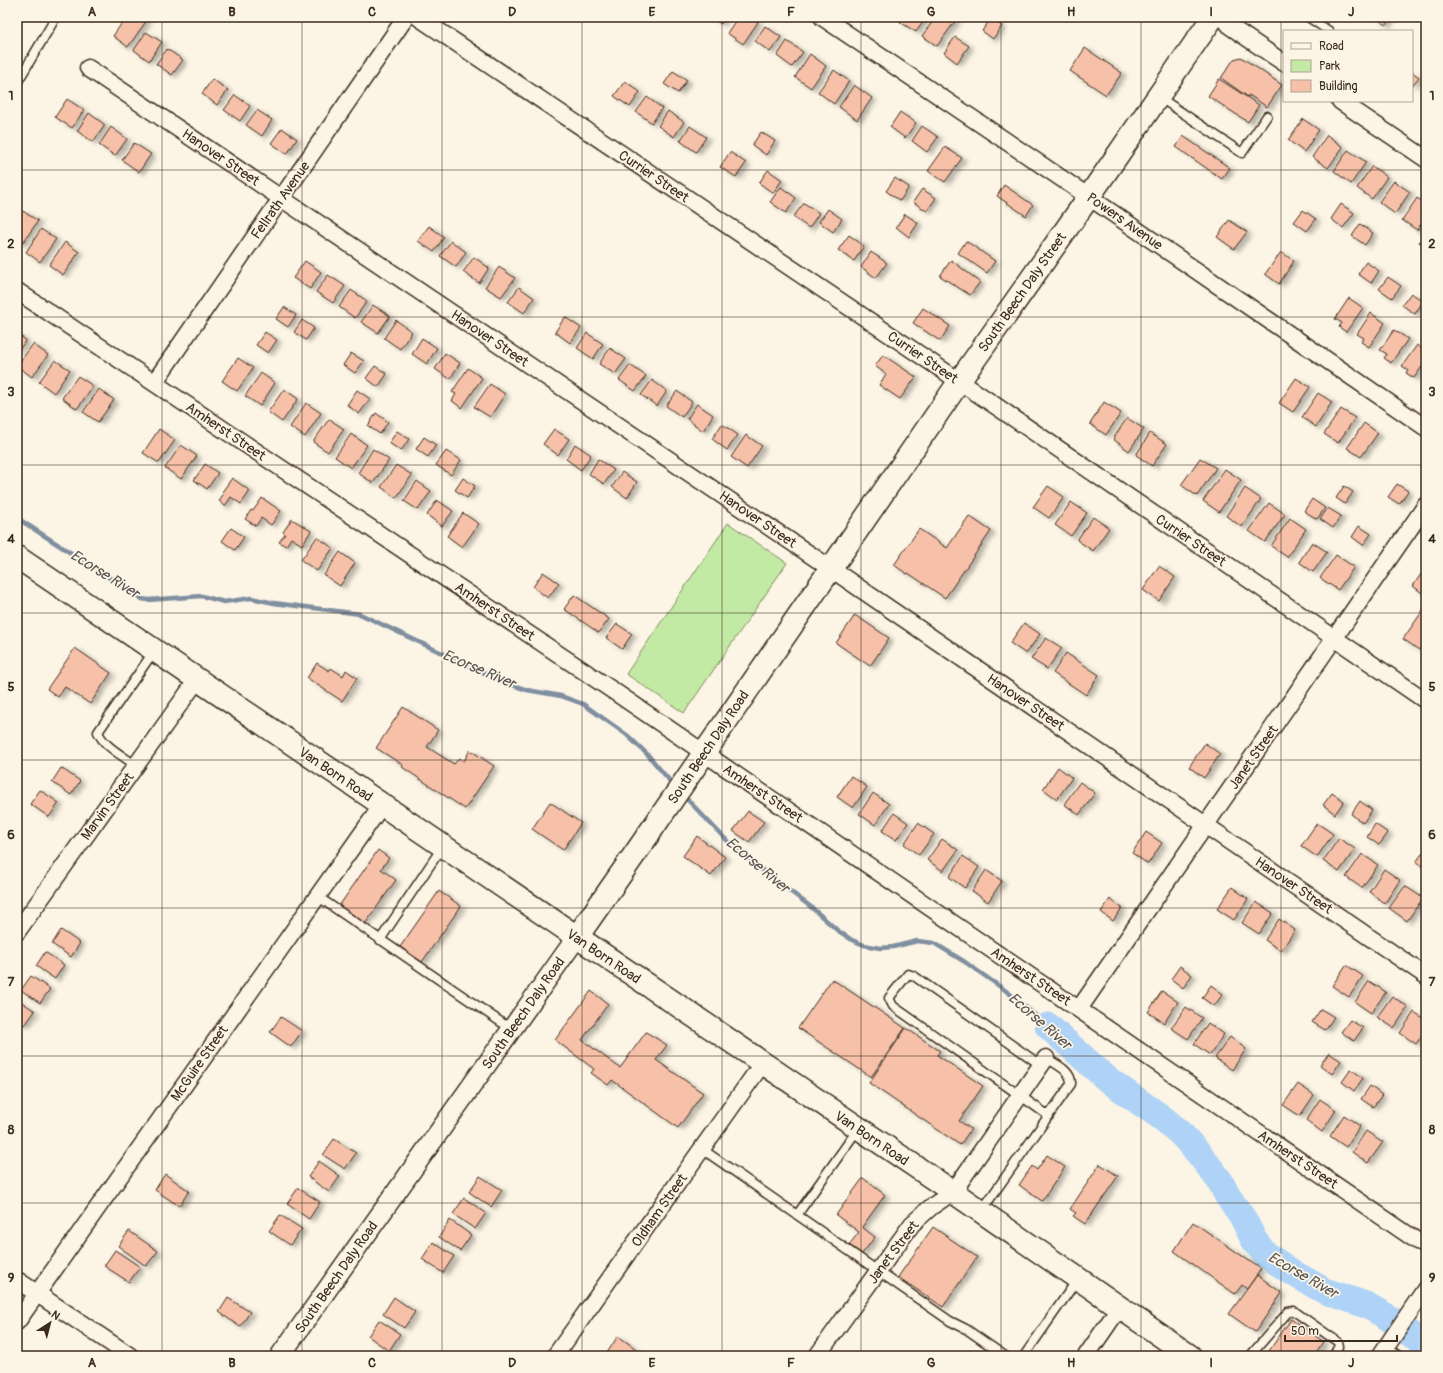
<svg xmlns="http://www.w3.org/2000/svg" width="1443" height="1373" font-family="Pangolin,sans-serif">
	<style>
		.green { fill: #c3eaa4; stroke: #7f8a61 }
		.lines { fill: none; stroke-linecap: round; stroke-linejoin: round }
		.stream { stroke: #808fa0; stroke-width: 4.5 }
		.river { stroke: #aed3f7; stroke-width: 27 }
		.building { fill: #f6c1a8; stroke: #3b2a1e; filter: url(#shadow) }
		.service-casing { stroke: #3b2a1e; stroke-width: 11 }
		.minor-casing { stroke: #3b2a1e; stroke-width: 19 }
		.tertiary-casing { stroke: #3b2a1e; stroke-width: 22 }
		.secondary-casing { stroke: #3b2a1e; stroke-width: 25 }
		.service { stroke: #fcf5e5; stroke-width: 8 }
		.minor { stroke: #fcf5e5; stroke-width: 16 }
		.tertiary { stroke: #fcf5e5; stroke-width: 19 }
		.secondary { stroke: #fcf5e5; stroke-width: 22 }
		.grid { fill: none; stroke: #3b2a1e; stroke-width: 1; stroke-opacity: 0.55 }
		.labels { text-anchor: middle; stroke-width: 3.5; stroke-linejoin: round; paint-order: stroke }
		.street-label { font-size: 14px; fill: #3b2a1e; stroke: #fcf5e5 }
		.water-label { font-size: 15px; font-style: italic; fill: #585454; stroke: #fcf5e5 }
		.neatline { fill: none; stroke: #3b2a1e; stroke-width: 1.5 }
		.grid-label { font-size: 13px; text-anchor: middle; font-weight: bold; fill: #3b2a1e }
	</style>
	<defs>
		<filter id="shadow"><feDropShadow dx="4.5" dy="2.5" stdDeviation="2" flood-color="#0004"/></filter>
	</defs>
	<rect width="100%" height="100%" fill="#fcf5e5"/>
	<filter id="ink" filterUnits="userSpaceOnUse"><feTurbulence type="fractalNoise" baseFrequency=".025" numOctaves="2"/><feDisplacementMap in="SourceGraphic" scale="8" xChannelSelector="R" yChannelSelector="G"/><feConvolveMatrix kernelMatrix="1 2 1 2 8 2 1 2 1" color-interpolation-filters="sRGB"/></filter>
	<g filter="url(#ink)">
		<!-- green -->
		<path class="green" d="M728 523 787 563 684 713 626 674Z"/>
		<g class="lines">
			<!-- stream -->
			<path class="stream" d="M17 518 142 599 148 600 202 596 224 602 251 598 274 603 360 614 501 681 527 690 561 696 583 704 627 735 648 755 675 787
				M683 795 736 850 811 907 837 930 852 940 864 945 880 948 893 947 917 941 934 943 965 962 1009 993 1048 1026"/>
			<!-- river -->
			<path class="river" d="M1048 1026 1107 1079 1165 1120 1182 1135 1200 1155 1220 1181 1227 1195 1244 1220 1254 1240 1265 1254 1293 1273 1325 1291 1366 1305 1386 1316 1412 1335 1426 1343"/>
		</g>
		<!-- building -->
		<path class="building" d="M126 17H142L147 20 128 47 113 36Z
			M711 17H725L721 24Z
			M738 17H751L758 22 743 44 727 33Z
			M903 17H925L926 18 916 32 900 22Z
			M936 17H952L956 20 937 46 922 36Z
			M1375 17H1391L1386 25Z
			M991 18 1002 26 993 39 982 31Z
			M765 26 781 37 770 52 755 41Z
			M146 32 162 42 149 61 134 50Z
			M955 37 969 46 957 63 944 53Z
			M787 41 803 52 792 67 777 56Z
			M1085 48 1122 73 1106 95 1070 71Z
			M167 49 183 60 172 75 156 64Z
			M810 54 826 66 811 88 795 77Z
			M1241 57 1282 85 1267 107 1249 95 1248 97 1221 78 1234 59Z
			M834 70 849 81 834 104 818 92Z
			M673 71 687 80 678 93 664 84Z
			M1412 72 1419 77 1412 86Z
			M212 79 228 90 217 105 202 94Z
			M1219 79 1259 105 1248 122 1208 96Z
			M625 81 640 92 630 107 614 96Z
			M854 85 872 98 857 120 839 107Z
			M235 95 250 106 240 121 224 110Z
			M647 97 662 108 652 123 636 112Z
			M67 99 84 110 72 128 55 117Z
			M257 110 272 120 262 136 246 125Z
			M668 111 684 122 674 137 658 126Z
			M900 112 916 123 905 138 890 127Z
			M89 113 105 125 93 142 77 131Z
			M1303 119 1319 130 1304 152 1288 140Z
			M690 126 706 137 696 152 680 141Z
			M922 126 938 137 927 152 912 141Z
			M111 127 127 139 115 156 99 145Z
			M282 128 297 139 287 154 271 143Z
			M761 132 775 141 766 155 752 145Z
			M1327 135 1343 147 1328 168 1312 157Z
			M1183 136 1230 168 1222 179 1176 147Z
			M134 143 151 154 139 172 122 160Z
			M945 147 962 158 945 182 928 171Z
			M1348 150 1366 162 1351 184 1334 171Z
			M730 152 746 163 736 177 720 167Z
			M1372 166 1387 177 1372 199 1357 188Z
			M768 170 782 180 773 193 759 183Z
			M895 178 909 187 900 201 886 191Z
			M1394 181 1410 192 1395 214 1379 202Z
			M1004 185 1033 205 1026 216 997 196Z
			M781 187 796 198 786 213 770 202Z
			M922 189 936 198 927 211 913 202Z
			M1417 198 1426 204V217L1417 230 1402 220Z
			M804 203 819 213 809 228 793 217Z
			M1341 204 1354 213 1343 228 1331 219Z
			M828 209 842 219 833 232 819 222Z
			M1303 210 1316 219 1307 231 1294 222Z
			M23 211 38 221 22 244 17 241V220Z
			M905 214 918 223 909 237 896 227Z
			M1229 220 1247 232 1234 249 1217 237Z
			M1360 224 1373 233 1365 245 1352 236Z
			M429 226 444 237 434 252 418 241Z
			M41 229 56 239 40 262 26 252Z
			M1426 232V247L1419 242Z
			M849 235 864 246 854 261 838 250Z
			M451 241 466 252 456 267 440 256Z
			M966 241 995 261 987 273 958 253Z
			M65 242 79 252 63 275 49 265Z
			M871 252 887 263 876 278 861 267Z
			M1281 252 1294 261 1279 284 1265 274Z
			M474 257 489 268 479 283 463 272Z
			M951 260 980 282 970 295 940 276Z
			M305 261 321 272 310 289 293 278Z
			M1366 262 1379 271 1371 283 1358 274Z
			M499 267 515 278 501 297 485 287Z
			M328 275 345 286 333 303 316 292Z
			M1388 277 1401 286 1392 298 1379 289Z
			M519 287 534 298 524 313 508 302Z
			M351 290 367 301 355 318 339 307Z
			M1411 293 1423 301 1415 314 1402 305Z
			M1349 298 1363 308 1346 332 1339 327 1342 323 1335 319Z
			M373 305 390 316 378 333 361 322Z
			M284 307 296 315 288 327 276 319Z
			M923 308 950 326 940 341 913 323Z
			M1371 313 1385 323 1369 347 1361 342 1364 338 1357 334Z
			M565 317 581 328 570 343 555 332Z
			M302 320 314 328 306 340 294 332Z
			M396 320 412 332 400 349 384 338Z
			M1394 330 1408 339 1391 363 1384 358 1387 354 1380 350Z
			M265 332 277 340 268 353 256 345Z
			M587 333 603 344 593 359 577 348Z
			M17 334 26 340 17 353Z
			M422 338 437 348 427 364 412 354Z
			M33 344 48 355 32 377 17 366Z
			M1417 345 1426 352V361L1414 378 1406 373 1408 370 1402 366Z
			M610 348 626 359 615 374 599 364Z
			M351 353 364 361 355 373 343 365Z
			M445 353 460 363 450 379 435 369Z
			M883 355 916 377 900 399 879 385 886 374 875 366Z
			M238 358 253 368 237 391 222 381Z
			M55 360 70 370 54 393 39 382Z
			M630 365 646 376 635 391 619 380Z
			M375 366 387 374 378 387 366 378Z
			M468 368 482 378 462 408 452 401 456 394 452 392Z
			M261 373 275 383 260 406 245 396Z
			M78 376 93 386 77 409 62 398Z
			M1296 378 1310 387 1293 412 1279 403Z
			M652 380 667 391 657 406 641 395Z
			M490 384 505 394 490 417 474 407Z
			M99 389 114 400 98 422 83 412Z
			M284 389 298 399 282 422 268 412Z
			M357 390 370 399 359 414 347 405Z
			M677 391 692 402 682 417 666 406Z
			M1318 393 1332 402 1316 427 1302 417Z
			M1104 402 1121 413 1106 435 1090 424Z
			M306 403 321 413 305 437 290 427Z
			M697 404 713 415 703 431 687 419Z
			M1341 409 1355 418 1338 443 1324 434Z
			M376 413 388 422 380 434 368 426Z
			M1127 418 1144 429 1129 451 1113 439Z
			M329 419 344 429 328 452 313 442Z
			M1364 423 1378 433 1361 457 1347 448Z
			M722 424 738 435 727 450 712 439Z
			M159 429 175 440 159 463 143 453Z
			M554 429 569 439 558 455 543 444Z
			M397 431 409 439 401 451 389 443Z
			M1150 433 1167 444 1152 466 1136 455Z
			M351 434 367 445 351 468 335 457Z
			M746 435 762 446 747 468 731 457Z
			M424 437 436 445 428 457 416 449Z
			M575 444 591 455 581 470 566 459Z
			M181 445 197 456 181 479 165 468Z
			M373 449 389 460 373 483 358 473Z
			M446 451 461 460 451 475 436 465Z
			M1200 458 1216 468 1197 496 1181 485Z
			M598 459 614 470 604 484 589 474Z
			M205 464 218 473 207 489 194 480Z
			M396 465 412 475 396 498 381 487Z
			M1225 469 1241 480 1219 512 1203 501Z
			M622 472 637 482 627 498 612 487Z
			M232 478 250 491 241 504 231 497 225 506 219 501 224 493 222 492Z
			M463 478 475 486 467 498 455 490Z
			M417 481 431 491 418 510 404 501Z
			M1397 484 1408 491 1399 504 1388 497Z
			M1048 486 1064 497 1049 518 1033 507Z
			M1344 486 1353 492 1345 504 1336 498Z
			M1245 488 1261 499 1242 527 1226 516Z
			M262 498 281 511 271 525 261 518 256 526 245 519 251 510 253 511Z
			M1312 499 1325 508 1317 519 1304 511Z
			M437 500 453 511 442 526 427 515Z
			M1071 502 1087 513 1071 536 1055 525Z
			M1269 503 1285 514 1265 542 1249 531Z
			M1328 508 1341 516 1333 528 1320 519Z
			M463 513 479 524 462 547 447 536Z
			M969 516 991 531 945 598 908 573 907 574 894 565 919 529 947 548Z
			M1093 517 1109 528 1093 551 1077 540Z
			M1290 518 1306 529 1287 557 1271 546Z
			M292 519 311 531 302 545 291 538 286 546 279 542 285 534 283 532Z
			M1359 526 1371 534 1363 545 1352 537Z
			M231 528 244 537 235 550 222 541Z
			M317 537 333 548 317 571 301 560Z
			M1312 542 1327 552 1313 572 1299 562Z
			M340 552 355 563 340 586 324 575Z
			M1336 555 1354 567 1338 590 1320 578Z
			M1159 566 1175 577 1159 601 1143 590Z
			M543 572 559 583 548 598 533 587Z
			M1421 574 1426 577V596L1413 586Z
			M574 595 609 619 599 633 564 609Z
			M1424 609 1426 610V640L1419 650 1403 639Z
			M855 615 889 638 870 666 836 643Z
			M1024 623 1040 634 1026 654 1010 643Z
			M617 624 632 634 622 649 606 638Z
			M1046 638 1062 648 1047 669 1031 659Z
			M75 648 111 673 90 704 65 687 58 697 47 689Z
			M1066 653 1099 675 1086 695 1053 673Z
			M317 663 329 671 331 668 343 676 346 670 357 678 342 701 307 678Z
			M403 707 438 730 427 747 454 764 459 758 464 761 470 750 494 766 465 809 402 767 403 765 376 748Z
			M1205 743 1220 754 1204 778 1189 767Z
			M1058 767 1072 778 1057 799 1043 789Z
			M61 768 80 781 71 795 52 782Z
			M851 776 867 787 853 808 837 797Z
			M1080 782 1095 793 1079 815 1064 804Z
			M40 790 59 803 49 817 30 804Z
			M873 793 889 804 875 825 859 814Z
			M1332 793 1344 801 1335 814 1323 805Z
			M1360 801 1372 810 1363 823 1351 814Z
			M550 802 581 823 563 850 532 829Z
			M748 811 764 822 749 842 733 831Z
			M894 813 908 823 896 840 882 831Z
			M918 823 934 834 919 855 904 844Z
			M1317 823 1333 834 1317 857 1301 846Z
			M1375 824 1388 833 1379 845 1367 837Z
			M1146 832 1162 843 1148 864 1132 853Z
			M697 836 725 857 711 876 683 856Z
			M1339 838 1355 849 1339 872 1323 861Z
			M942 839 958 850 943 871 927 860Z
			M378 850 389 858 381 869 396 880 365 924 339 906Z
			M1425 850H1426V869L1416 862Z
			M1362 854 1378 865 1362 888 1346 877Z
			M963 856 979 867 965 888 949 877Z
			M1384 869 1400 880 1385 903 1369 892Z
			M986 870 1002 881 988 902 972 891Z
			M1405 886 1423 898 1407 921 1389 908Z
			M1232 887 1248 899 1234 920 1217 909Z
			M439 891 461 906 422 962 400 947Z
			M1110 899 1122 908 1113 921 1101 912Z
			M1256 902 1273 913 1259 934 1242 923Z
			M1279 919 1295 930 1281 951 1265 940Z
			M61 930 80 943 71 957 52 944Z
			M45 952 64 965 55 979 36 966Z
			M1346 965 1363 976 1349 997 1332 986Z
			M1180 966 1192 975 1183 988 1171 979Z
			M31 976 50 989 40 1003 21 990Z
			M832 979 905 1028 871 1077 798 1028Z
			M1369 981 1386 992 1371 1013 1355 1002Z
			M1211 985 1223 994 1214 1006 1202 998Z
			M591 991 608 1004 582 1040 620 1068 646 1032 667 1045 656 1060 703 1093 678 1128 612 1080 608 1085 591 1073 594 1069 555 1040Z
			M1162 991 1178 1002 1164 1023 1148 1012Z
			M1392 996 1408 1007 1394 1028 1377 1017Z
			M17 999 35 1011 25 1025 17 1020Z
			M1186 1007 1202 1018 1188 1039 1171 1028Z
			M1321 1009 1334 1017 1325 1030 1312 1022Z
			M1414 1012 1426 1020V1029L1416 1044 1400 1033Z
			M281 1017 302 1031 291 1047 270 1032Z
			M1350 1020 1363 1028 1354 1041 1341 1032Z
			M1208 1023 1224 1034 1210 1055 1194 1044Z
			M906 1028 940 1051 937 1055 983 1086 959 1121 971 1129 960 1145 869 1083Z
			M1230 1037 1246 1049 1232 1070 1215 1058Z
			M1426 1045V1055L1421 1052Z
			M1329 1053 1341 1061 1332 1074 1320 1065Z
			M1351 1069 1363 1078 1354 1091 1342 1082Z
			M1298 1084 1314 1095 1300 1116 1283 1105Z
			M1370 1086 1382 1095 1373 1107 1361 1099Z
			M1320 1099 1336 1110 1322 1132 1306 1120Z
			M1344 1115 1360 1126 1346 1147 1330 1136Z
			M1366 1131 1383 1142 1368 1163 1352 1152Z
			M334 1139 356 1153 345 1169 323 1155Z
			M1047 1155 1065 1167 1042 1201 1019 1185 1032 1166 1037 1170Z
			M319 1161 340 1176 329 1192 308 1177Z
			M1100 1164 1118 1176 1085 1224 1073 1216 1076 1213 1070 1209Z
			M165 1174 189 1191 179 1206 155 1190Z
			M480 1176 502 1190 491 1207 469 1192Z
			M863 1178 885 1195 862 1227 875 1237 862 1254 849 1245 859 1232 836 1215Z
			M298 1188 320 1202 309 1219 287 1204Z
			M464 1198 486 1213 475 1229 453 1214Z
			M280 1215 302 1229 290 1245 269 1231Z
			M450 1220 471 1235 460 1251 439 1237Z
			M1193 1222 1261 1269 1247 1289 1242 1285 1235 1294 1174 1251Z
			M933 1227 977 1257 943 1307 898 1277Z
			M129 1231 158 1251 146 1266 118 1246Z
			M433 1242 454 1256 443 1273 422 1259Z
			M115 1250 140 1267 129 1282 104 1266Z
			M1257 1275 1282 1293 1255 1332 1229 1314Z
			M394 1297 415 1312 404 1328 383 1314Z
			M228 1298 250 1312 240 1327 219 1312Z
			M1291 1319 1324 1342 1314 1356H1276L1269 1351Z
			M379 1320 400 1334 389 1351 368 1336Z
			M618 1336 639 1351 636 1356H612L607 1353Z"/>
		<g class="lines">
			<!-- service casing -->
			<g class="service-casing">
				<path id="service" d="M1308 17 1329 31
					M17 83 56 17
					M1159 97 1242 153 1267 116
					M136 766C124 756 104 747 98 732L154 651
					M317 896 511 1029
					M380 940 443 846
					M1042 1066 914 976 908 974 889 998 893 1006 1049 1116
					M702 1149 950 1321 966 1329 1005 1356
					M982 1210 1071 1084C1072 1071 1056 1064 1046 1058
					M797 1215 858 1129
					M1386 1347 1399 1356
					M1024 1356 1077 1280
					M1250 1356 1288 1312 1294 1311 1338 1342 1339 1346 1333 1356"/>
			</g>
			<!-- minor casing -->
			<g class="minor-casing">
				<path id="minor" d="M418 17 993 404 1426 701
					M822 17 1089 197 1426 428
					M1223 17 1231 27 1284 63
					M88 68 830 568 1426 976
					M1340 101 1426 159
					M17 291 615 692 1426 1247
					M154 383 406 17
					M17 932 197 680
					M1079 1009 1426 505
					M17 1280 130 1356
					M17 1322 382 805
					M555 1356 762 1064
					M817 1356 912 1224 931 1207 953 1192 1046 1058
					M1086 1356 1119 1308
					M1380 1356 1426 1288"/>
			</g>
			<!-- tertiary casing -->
			<g class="tertiary-casing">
				<path id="tertiary" d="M280 1356 577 937"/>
			</g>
			<!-- secondary casing -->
			<g class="secondary-casing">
				<path id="secondary" d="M17 557 953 1192 1190 1356
					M577 937 639 848 970 366 1079 211 1213 17"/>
			</g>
			<!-- service -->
			<use href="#service" class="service"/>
			<!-- minor -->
			<use href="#minor" class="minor"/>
			<!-- tertiary -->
			<use href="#tertiary" class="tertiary"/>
			<!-- secondary -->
			<use href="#secondary" class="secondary"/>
		</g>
	</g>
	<!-- grid -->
	<path class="grid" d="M162 17V1356M302 17V1356M442 17V1356M582 17V1356M722 17V1356M861 17V1356M1001 17V1356M1141 17V1356M1281 17V1356M17 170H1426M17 317H1426M17 465H1426M17 613H1426M17 760H1426M17 908H1426M17 1056H1426M17 1203H1426"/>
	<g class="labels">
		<!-- street labels -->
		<g class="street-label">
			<text transform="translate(221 157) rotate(34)" y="5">Hanover Street</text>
			<text transform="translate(654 176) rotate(34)" y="5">Currier Street</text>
			<text transform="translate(280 200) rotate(-55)" y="5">Fellrath Avenue</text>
			<text transform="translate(1125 221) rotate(35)" y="5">Powers Avenue</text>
			<text transform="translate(1022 292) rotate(-55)" y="5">South Beech Daly Street</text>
			<text transform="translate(490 338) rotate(34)" y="5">Hanover Street</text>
			<text transform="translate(923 357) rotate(34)" y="5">Currier Street</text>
			<text transform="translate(226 431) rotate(34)" y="5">Amherst Street</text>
			<text transform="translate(758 519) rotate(34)" y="5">Hanover Street</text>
			<text transform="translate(1191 540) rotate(34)" y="5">Currier Street</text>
			<text transform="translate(495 611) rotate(34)" y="5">Amherst Street</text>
			<text transform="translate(1026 702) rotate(34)" y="5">Hanover Street</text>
			<text transform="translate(708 747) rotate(-56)" y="5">South Beech Daly Road</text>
			<text transform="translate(1253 757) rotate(-55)" y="5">Janet Street</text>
			<text transform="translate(336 774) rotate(34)" y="5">Van Born Road</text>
			<text transform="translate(763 793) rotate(34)" y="5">Amherst Street</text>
			<text transform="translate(107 806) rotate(-54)" y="5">Marvin Street</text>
			<text transform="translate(1294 885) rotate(34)" y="5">Hanover Street</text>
			<text transform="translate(604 956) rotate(34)" y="5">Van Born Road</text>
			<text transform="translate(1031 976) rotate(34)" y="5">Amherst Street</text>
			<text transform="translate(523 1013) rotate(-55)" y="5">South Beech Daly Road</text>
			<text transform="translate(199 1063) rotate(-55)" y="5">McGuire Street</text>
			<text transform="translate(872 1138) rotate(34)" y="5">Van Born Road</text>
			<text transform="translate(1298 1159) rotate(34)" y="5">Amherst Street</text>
			<text transform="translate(659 1210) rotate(-55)" y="5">Oldham Street</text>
			<text transform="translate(893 1252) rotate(-53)" y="5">Janet Street</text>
			<text transform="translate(336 1277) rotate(-55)" y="5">South Beech Daly Road</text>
		</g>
		<!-- water labels -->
		<g class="water-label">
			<text transform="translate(105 574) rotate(32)" y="5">Ecorse River</text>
			<text transform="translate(479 669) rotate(23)" y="5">Ecorse River</text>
			<text transform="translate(758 865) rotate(40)" y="5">Ecorse River</text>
			<text transform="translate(1040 1021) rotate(41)" y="5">Ecorse River</text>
			<text transform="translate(1303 1275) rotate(30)" y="5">Ecorse River</text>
		</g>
	</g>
	<!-- margin -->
	<rect width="1443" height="1373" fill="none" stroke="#fcf5e5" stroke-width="44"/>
	<!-- legend -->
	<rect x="1283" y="30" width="130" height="72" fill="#fcf5e5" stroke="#afa495"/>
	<rect x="1291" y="43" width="20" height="6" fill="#fcf5e5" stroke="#afa495"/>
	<text x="1319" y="50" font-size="12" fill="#3b2a1e">Road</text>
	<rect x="1291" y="60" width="20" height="12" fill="#c3eaa4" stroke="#afa495"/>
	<text x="1319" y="70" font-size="12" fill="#3b2a1e">Park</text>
	<rect x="1291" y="80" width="20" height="12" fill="#f6c1a8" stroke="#afa495"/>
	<text x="1319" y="90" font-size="12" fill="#3b2a1e">Building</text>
	<!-- north arrow -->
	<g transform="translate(50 1323) rotate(36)" stroke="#fcf5e5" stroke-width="3" paint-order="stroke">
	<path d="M0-3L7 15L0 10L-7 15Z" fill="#3b2a1e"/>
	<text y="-6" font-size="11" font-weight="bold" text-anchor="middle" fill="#3b2a1e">N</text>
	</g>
	<!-- scale -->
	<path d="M1285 1335v6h112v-6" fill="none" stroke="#3b2a1e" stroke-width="2"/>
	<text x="1291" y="1335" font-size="12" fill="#3b2a1e" stroke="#fcf5e5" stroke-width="3" paint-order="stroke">50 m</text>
	<rect x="22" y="22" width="1399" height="1329" class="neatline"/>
	<g class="grid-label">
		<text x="92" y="16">A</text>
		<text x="232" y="16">B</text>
		<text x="372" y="16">C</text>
		<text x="512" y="16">D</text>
		<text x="652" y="16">E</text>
		<text x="791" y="16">F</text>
		<text x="931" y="16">G</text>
		<text x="1071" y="16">H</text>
		<text x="1211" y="16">I</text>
		<text x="1351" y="16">J</text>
		<text x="11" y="100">1</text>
		<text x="1432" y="100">1</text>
		<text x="11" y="248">2</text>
		<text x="1432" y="248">2</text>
		<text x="11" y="396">3</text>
		<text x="1432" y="396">3</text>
		<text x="11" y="543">4</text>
		<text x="1432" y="543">4</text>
		<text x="11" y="691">5</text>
		<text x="1432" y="691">5</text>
		<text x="11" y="839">6</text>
		<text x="1432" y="839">6</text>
		<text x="11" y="986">7</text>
		<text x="1432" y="986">7</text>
		<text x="11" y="1134">8</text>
		<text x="1432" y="1134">8</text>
		<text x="11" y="1282">9</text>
		<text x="1432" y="1282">9</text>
		<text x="92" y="1367">A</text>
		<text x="232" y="1367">B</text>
		<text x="372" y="1367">C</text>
		<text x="512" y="1367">D</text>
		<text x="652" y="1367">E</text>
		<text x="791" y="1367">F</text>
		<text x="931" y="1367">G</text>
		<text x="1071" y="1367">H</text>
		<text x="1211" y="1367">I</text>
		<text x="1351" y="1367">J</text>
	</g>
</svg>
